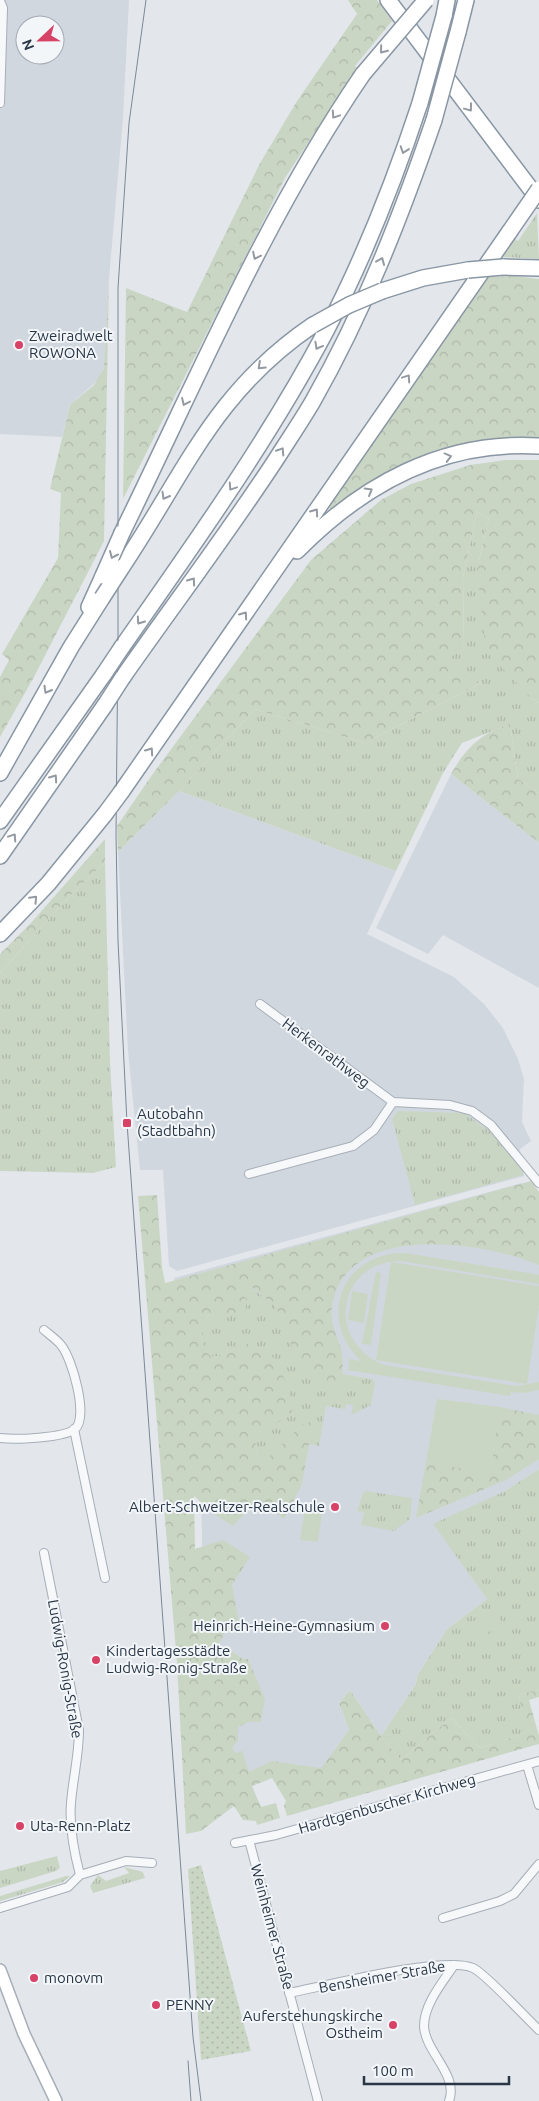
<svg xmlns="http://www.w3.org/2000/svg" width="539" height="2101" font-family="Ubuntu,sans-serif">
	<style>
		.built { fill: #d1d7de; fill-rule: evenodd }
		.grass { fill: url(#grass-tufts) }
		.forest { fill: url(#forest-crowns) }
		.garden { fill: url(#garden-dots) }
		.pitch { fill: #cad6c4 }
		.lines { fill: none; stroke-linecap: round; stroke-linejoin: round }
		.minor-casing { stroke: #a7aeb7; stroke-width: 10 }
		.secondary-casing { stroke: #a7aeb7; stroke-width: 14 }
		.motorway-casing { stroke: #8996a4; stroke-width: 18 }
		.minor { stroke: #f6f8fa; stroke-width: 8 }
		.secondary { stroke: #fff; stroke-width: 11 }
		.motorway { stroke: #fff; stroke-width: 15 }
		.tram { stroke: #7b8897; stroke-width: 1 }
		.motorway-bridge-casing { stroke: #8996a4; stroke-width: 18; stroke-linecap: butt }
		.motorway-bridge { stroke: #fff; stroke-width: 15 }
		.oneway { stroke: #949aa2 }
		.poi-dot { fill: #d74267; stroke: #f3f6f9; stroke-width: 2 }
		.labels { text-anchor: middle; stroke-width: 4; stroke-linejoin: round; paint-order: stroke }
		.poi-label { font-size: 15px; fill: #293646; stroke: #f3f6f9; text-anchor: start }
		.street-label { font-size: 15px; fill: #293646; stroke: #f3f6f9 }
	</style>
	<defs>
		<pattern id="grass-tufts" width="24" height="20" patternUnits="userSpaceOnUse" patternTransform="scale(1.25)"><rect width="24" height="20" fill="#cad6c4"/><path d="M3 7l-1-3M5 7V3M7 7l1-3M15 17l-1-3M17 17v-4M19 17l1-3" fill="none" stroke="#aeb8aa"/></pattern>
		<pattern id="forest-crowns" width="20" height="18" patternUnits="userSpaceOnUse" patternTransform="scale(1.25)"><rect width="20" height="18" fill="#cad6c4"/><path d="M2 6a3 3 0 1 1 6 0M12 15a3 3 0 1 1 6 0" fill="none" stroke="#aeb8aa"/></pattern>
		<pattern id="garden-dots" width="8" height="8" patternUnits="userSpaceOnUse" patternTransform="scale(1.25)"><rect width="8" height="8" fill="#cad6c4"/><path d="M2 2h.1M6 6h.1" fill="none" stroke="#aeb8aa" stroke-width="1.8" stroke-linecap="round"/></pattern>
	</defs>
	<rect width="100%" height="100%" fill="#e3e7ec"/>
	<!-- built -->
	<path class="built" d="M0 0H129L123 118 109 279 105 364 99 379 70 405 62 437 0 434ZM25 25H55V55H25Z
		M451 774 539 843V988L443 935 428 954 376 928Z
		M179 791 396 871 367 934 454 977 484 1004 503 1028 518 1059 524 1079 522 1122 531 1141 520 1149 524 1176 177 1271 169 1266 163 1170H140L128 1051 118 852Z
		M522 1183 539 1206V1469L505 1491 487 1599 447 1629 417 1676 416 1684 381 1736 350 1690 339 1703 349 1730 321 1769 272 1778 252 1786 234 1806 204 1644 201 1484 192 1363 174 1278Z"/>
	<!-- grass -->
	<path class="grass" d="M537 213 539 259 502 257 515 239 518 241Z
		M477 512 489 518 477 569 531 698 539 703V793L518 779 510 724 462 743 443 773 396 871 179 791 255 709 365 743 481 683 444 660 464 649 463 577Z
		M105 862 110 1062 116 1167 93 1173 0 1171V973L65 901Z
		M398 1111 464 1113 490 1131 523 1170V1175L415 1205 392 1119Z
		M250 1287 273 1304 283 1320 291 1345 343 1387 342 1374 372 1379 375 1383 371 1405 351 1415 353 1405 346 1404 345 1409 326 1406 319 1446 309 1444 316 1425 303 1424 262 1466 257 1455 255 1440 292 1412 249 1343 221 1356H210L203 1348C203 1342 202 1334 203 1328 207 1308 233 1294 250 1287Z
		M539 1469V1690L519 1695 526 1733 480 1748 451 1718 401 1760 381 1736 416 1684 417 1676 447 1629 487 1599 433 1524 505 1491Z
		M364 1491 412 1498 410 1519 394 1531 361 1525 364 1512 357 1511Z
		M57 1856 60 1868 56 1871 0 1888V1871Z
		M124 1867 143 1872 145 1878 93 1893 90 1886 98 1875 106 1881 129 1873Z
		M66 1876H70L63 1882 0 1901V1896Z"/>
	<!-- forest -->
	<path class="forest" d="M348 0H377L392 21 355 66 357 68 285 178 123 499 126 288 187 312 259 165 297 101 357 14Z
		M513 276 539 279V438L508 439 387 474 362 488 331 511 329 507 488 277Z
		M109 279 104 541 34 677 0 737V677L9 660 2 654 58 558 61 493 50 489 70 405 94 385 104 368Z
		M505 460H539V703L531 698 486 651 477 569 489 518 477 512 463 577 464 649 445 660 481 683 365 743 255 709 179 791 118 852 117 826 152 775 311 560 381 500 411 484 470 465Z
		M510 724 518 779 539 793V843L451 774C466 748 481 733 510 724Z
		M105 839V862L65 901 0 973V954L30 924Z
		M531 1181 539 1192V1265C485 1242 351 1221 333 1301 328 1321 336 1331 341 1349 344 1361 342 1374 343 1387L327 1388 291 1345 283 1320 273 1304 251 1287 238 1292 247 1299 245 1316 208 1315C202 1330 199 1344 210 1356H221L249 1343 273 1357 288 1386 292 1412 255 1440 257 1455 261 1465 303 1424 314 1421 316 1425 309 1444 302 1484 284 1519 258 1499 233 1526 214 1514 194 1496 195 1549 223 1540 250 1557 232 1585 239 1622 247 1621 248 1626 244 1631 225 1632 215 1651 221 1656 228 1649 243 1659H248L265 1699 261 1722H249L238 1727V1741L232 1748 236 1753 242 1751 249 1772 272 1761 321 1768 349 1730 339 1703 350 1690 381 1736 401 1760 451 1718 480 1748 525 1733 519 1695 539 1690V1697L529 1700 539 1736V1744L287 1816 284 1806 286 1801 272 1778 252 1786 261 1807 276 1803 280 1818 257 1825 256 1821 243 1820 234 1806 201 1831 186 1834 177 1663 138 1196 157 1195 162 1267 165 1283Z
		M500 1407 539 1415V1459L506 1480 416 1518 426 1462 490 1473Z"/>
	<!-- garden -->
	<path class="garden" d="M201 1865 251 2051 201 2060 188 1869Z"/>
	<!-- pitch -->
	<path class="pitch" d="M405 1253 535 1274 539 1275V1284L401 1261C337 1261 325 1342 384 1365L517 1386 539 1382V1390L524 1393 511 1392 510 1396 348 1370 349 1359 361 1361C316 1318 342 1252 405 1253Z
		M391 1262 539 1286V1305L527 1384 376 1360Z
		M376 1272 381 1273 371 1345 362 1344Z
		M352 1291 368 1294 364 1323 348 1320Z
		M437 1399 500 1407 490 1473 426 1462Z
		M305 1509 322 1512 318 1542 300 1540Z
		M492 1608 502 1622 481 1638 470 1624Z"/>
	<g class="lines">
		<!-- minor casing -->
		<g class="minor-casing">
			<path id="minor" d="M0 1 3 8 0 103
				M260 1004 393 1102 450 1105 472 1111 491 1125 539 1183
				M249 1174 353 1146 374 1130 393 1102
				M74 1429 105 1578
				M0 1438C15 1440 64 1438 75 1429 89 1417 72 1358 61 1345 57 1340 50 1335 44 1330
				M44 1553 79 1730C79 1755 73 1778 71 1803 69 1827 74 1852 80 1875
				M527 1765 539 1805
				M249 1840 318 2101
				M235 1843 276 1835 539 1761
				M0 1908 68 1887 80 1875 126 1861 152 1863
				M443 1918 500 1901 514 1894 539 1864
				M289 1993C326 1986 444 1955 473 1968 485 1973 526 2018 539 2030
				M449 2101C459 2075 425 2052 424 2026 424 2004 443 1982 454 1965"/>
		</g>
		<!-- secondary casing -->
		<g class="secondary-casing">
			<path id="secondary" d="M0 1970 24 2034 56 2101"/>
		</g>
		<!-- motorway casing -->
		<g class="motorway-casing">
			<path id="motorway" d="M388 0 539 200
				M444 16 447 0
				M458 32 466 0
				M503 267 539 268
				M382 291 423 278 468 270
				M122 533C198 378 265 217 363 74
				M297 551C362 485 443 440 539 446
				M122 567C185 473 214 392 313 325
				M89 607 103 576
				M122 647C194 544 267 442 326 331 364 258 394 182 420 103
				M123 677C174 604 228 533 277 458 289 439 302 420 313 401 364 311 401 216 434 120
				M0 773 71 647 102 598
				M122 791 510 231
				M0 821 104 674
				M0 856 105 705
				M0 934 48 884 105 814"/>
		</g>
		<!-- minor -->
		<use href="#minor" class="minor"/>
		<!-- secondary -->
		<use href="#secondary" class="secondary"/>
		<!-- motorway -->
		<use href="#motorway" class="motorway"/>
		<!-- tram -->
		<path class="tram" d="M146 0 129 123 118 288V639L116 835 118 941 127 1123 193 2037 201 2101
			M188 2061 191 2101"/>
		<!-- motorway-bridge casing -->
		<g class="motorway-bridge-casing">
			<path id="motorway-bridge" d="M363 74 426 0
				M420 103 444 16
				M434 120 458 32
				M510 231 539 189
				M468 270 503 267
				M313 325 349 305 382 291
				M103 576 122 533
				M102 598 122 567
				M104 674 122 647
				M105 705 123 677
				M105 814 122 791"/>
		</g>
		<!-- motorway-bridge -->
		<use href="#motorway-bridge" class="motorway-bridge"/>
	</g>
	<!-- one-way arrows -->
	<defs><path id="oneway-chevron" d="M-2-3.5L2.5 0L-2 3.5" fill="none" stroke-width="1.6" stroke-linecap="round" stroke-linejoin="round" transform="scale(1.25)"/></defs>
	<g class="oneway">
		<use href="#oneway-chevron" transform="translate(383 50) rotate(129)"/>
		<use href="#oneway-chevron" transform="translate(469 108) rotate(53)"/>
		<use href="#oneway-chevron" transform="translate(335 115) rotate(124)"/>
		<use href="#oneway-chevron" transform="translate(404 150) rotate(109)"/>
		<use href="#oneway-chevron" transform="translate(256 256) rotate(116)"/>
		<use href="#oneway-chevron" transform="translate(381 261) rotate(-67)"/>
		<use href="#oneway-chevron" transform="translate(318 346) rotate(119)"/>
		<use href="#oneway-chevron" transform="translate(261 366) rotate(137)"/>
		<use href="#oneway-chevron" transform="translate(407 378) rotate(-56)"/>
		<use href="#oneway-chevron" transform="translate(185 402) rotate(115)"/>
		<use href="#oneway-chevron" transform="translate(281 451) rotate(-57)"/>
		<use href="#oneway-chevron" transform="translate(448 457) rotate(-15)"/>
		<use href="#oneway-chevron" transform="translate(232 487) rotate(124)"/>
		<use href="#oneway-chevron" transform="translate(369 491) rotate(-30)"/>
		<use href="#oneway-chevron" transform="translate(165 496) rotate(120)"/>
		<use href="#oneway-chevron" transform="translate(315 512) rotate(-55)"/>
		<use href="#oneway-chevron" transform="translate(113 555) rotate(114)"/>
		<use href="#oneway-chevron" transform="translate(192 581) rotate(-54)"/>
		<use href="#oneway-chevron" transform="translate(244 615) rotate(-55)"/>
		<use href="#oneway-chevron" transform="translate(140 621) rotate(125)"/>
		<use href="#oneway-chevron" transform="translate(47 690) rotate(120)"/>
		<use href="#oneway-chevron" transform="translate(150 751) rotate(-55)"/>
		<use href="#oneway-chevron" transform="translate(54 778) rotate(-55)"/>
		<use href="#oneway-chevron" transform="translate(13 837) rotate(-56)"/>
		<use href="#oneway-chevron" transform="translate(34 899) rotate(-47)"/>
	</g>
	<!-- markers -->
	<g class="poi-dot">
		<circle cx="19" cy="345" r="5"/>
		<rect x="122" y="1118" width="10" height="10" rx="2.5"/>
		<circle cx="335" cy="1507" r="5"/>
		<circle cx="385" cy="1626" r="5"/>
		<circle cx="96" cy="1660" r="5"/>
		<circle cx="20" cy="1826" r="5"/>
		<circle cx="34" cy="1978" r="5"/>
		<circle cx="156" cy="2005" r="5"/>
		<circle cx="393" cy="2025" r="5"/>
	</g>
	<g class="labels">
		<!-- poi labels -->
		<g class="poi-label">
			<text x="29" y="341">Zweiradwelt<tspan x="29" dy="17">ROWONA</tspan></text>
			<text x="137" y="1119">Autobahn<tspan x="137" dy="17">(Stadtbahn)</tspan></text>
			<text x="325" y="1512" text-anchor="end">Albert-Schweitzer-Realschule</text>
			<text x="375" y="1631" text-anchor="end">Heinrich-Heine-Gymnasium</text>
			<text x="106" y="1656">Kindertagesstädte<tspan x="106" dy="17">Ludwig-Ronig-Straße</tspan></text>
			<text x="30" y="1831">Uta-Renn-Platz</text>
			<text x="44" y="1983">monovm</text>
			<text x="166" y="2010">PENNY</text>
			<text x="383" y="2021" text-anchor="end">Auferstehungskirche<tspan x="383" dy="17">Ostheim</tspan></text>
		</g>
		<!-- street labels -->
		<g class="street-label">
			<text transform="translate(326 1053) rotate(37)" y="5">Herkenrathweg</text>
			<text transform="translate(65 1669) rotate(80)" y="5">Ludwig-Ronig-Straße</text>
			<text transform="translate(387 1804) rotate(-16)" y="5">Hardtgenbuscher Kirchweg</text>
			<text transform="translate(272 1927) rotate(75)" y="5">Weinheimer Straße</text>
			<text transform="translate(382 1977) rotate(-10)" y="5">Bensheimer Straße</text>
		</g>
	</g>
	<!-- north arrow -->
	<g transform="translate(40 40) rotate(248)"><circle r="24" fill="#f3f6f9" stroke="#a2a9b1"/>
	<path d="M0-4L9 19L0 12L-9 19Z" fill="#d74267"/>
	<text y="-8" font-size="14" font-weight="bold" text-anchor="middle" fill="#293646">N</text>
	</g>
	<!-- scale -->
	<path d="M364 2076v8h145v-8" fill="none" stroke="#293646" stroke-width="2.5"/>
	<text x="372" y="2076" font-size="15" fill="#293646" stroke="#f3f6f9" stroke-width="4" paint-order="stroke">100 m</text>
</svg>
